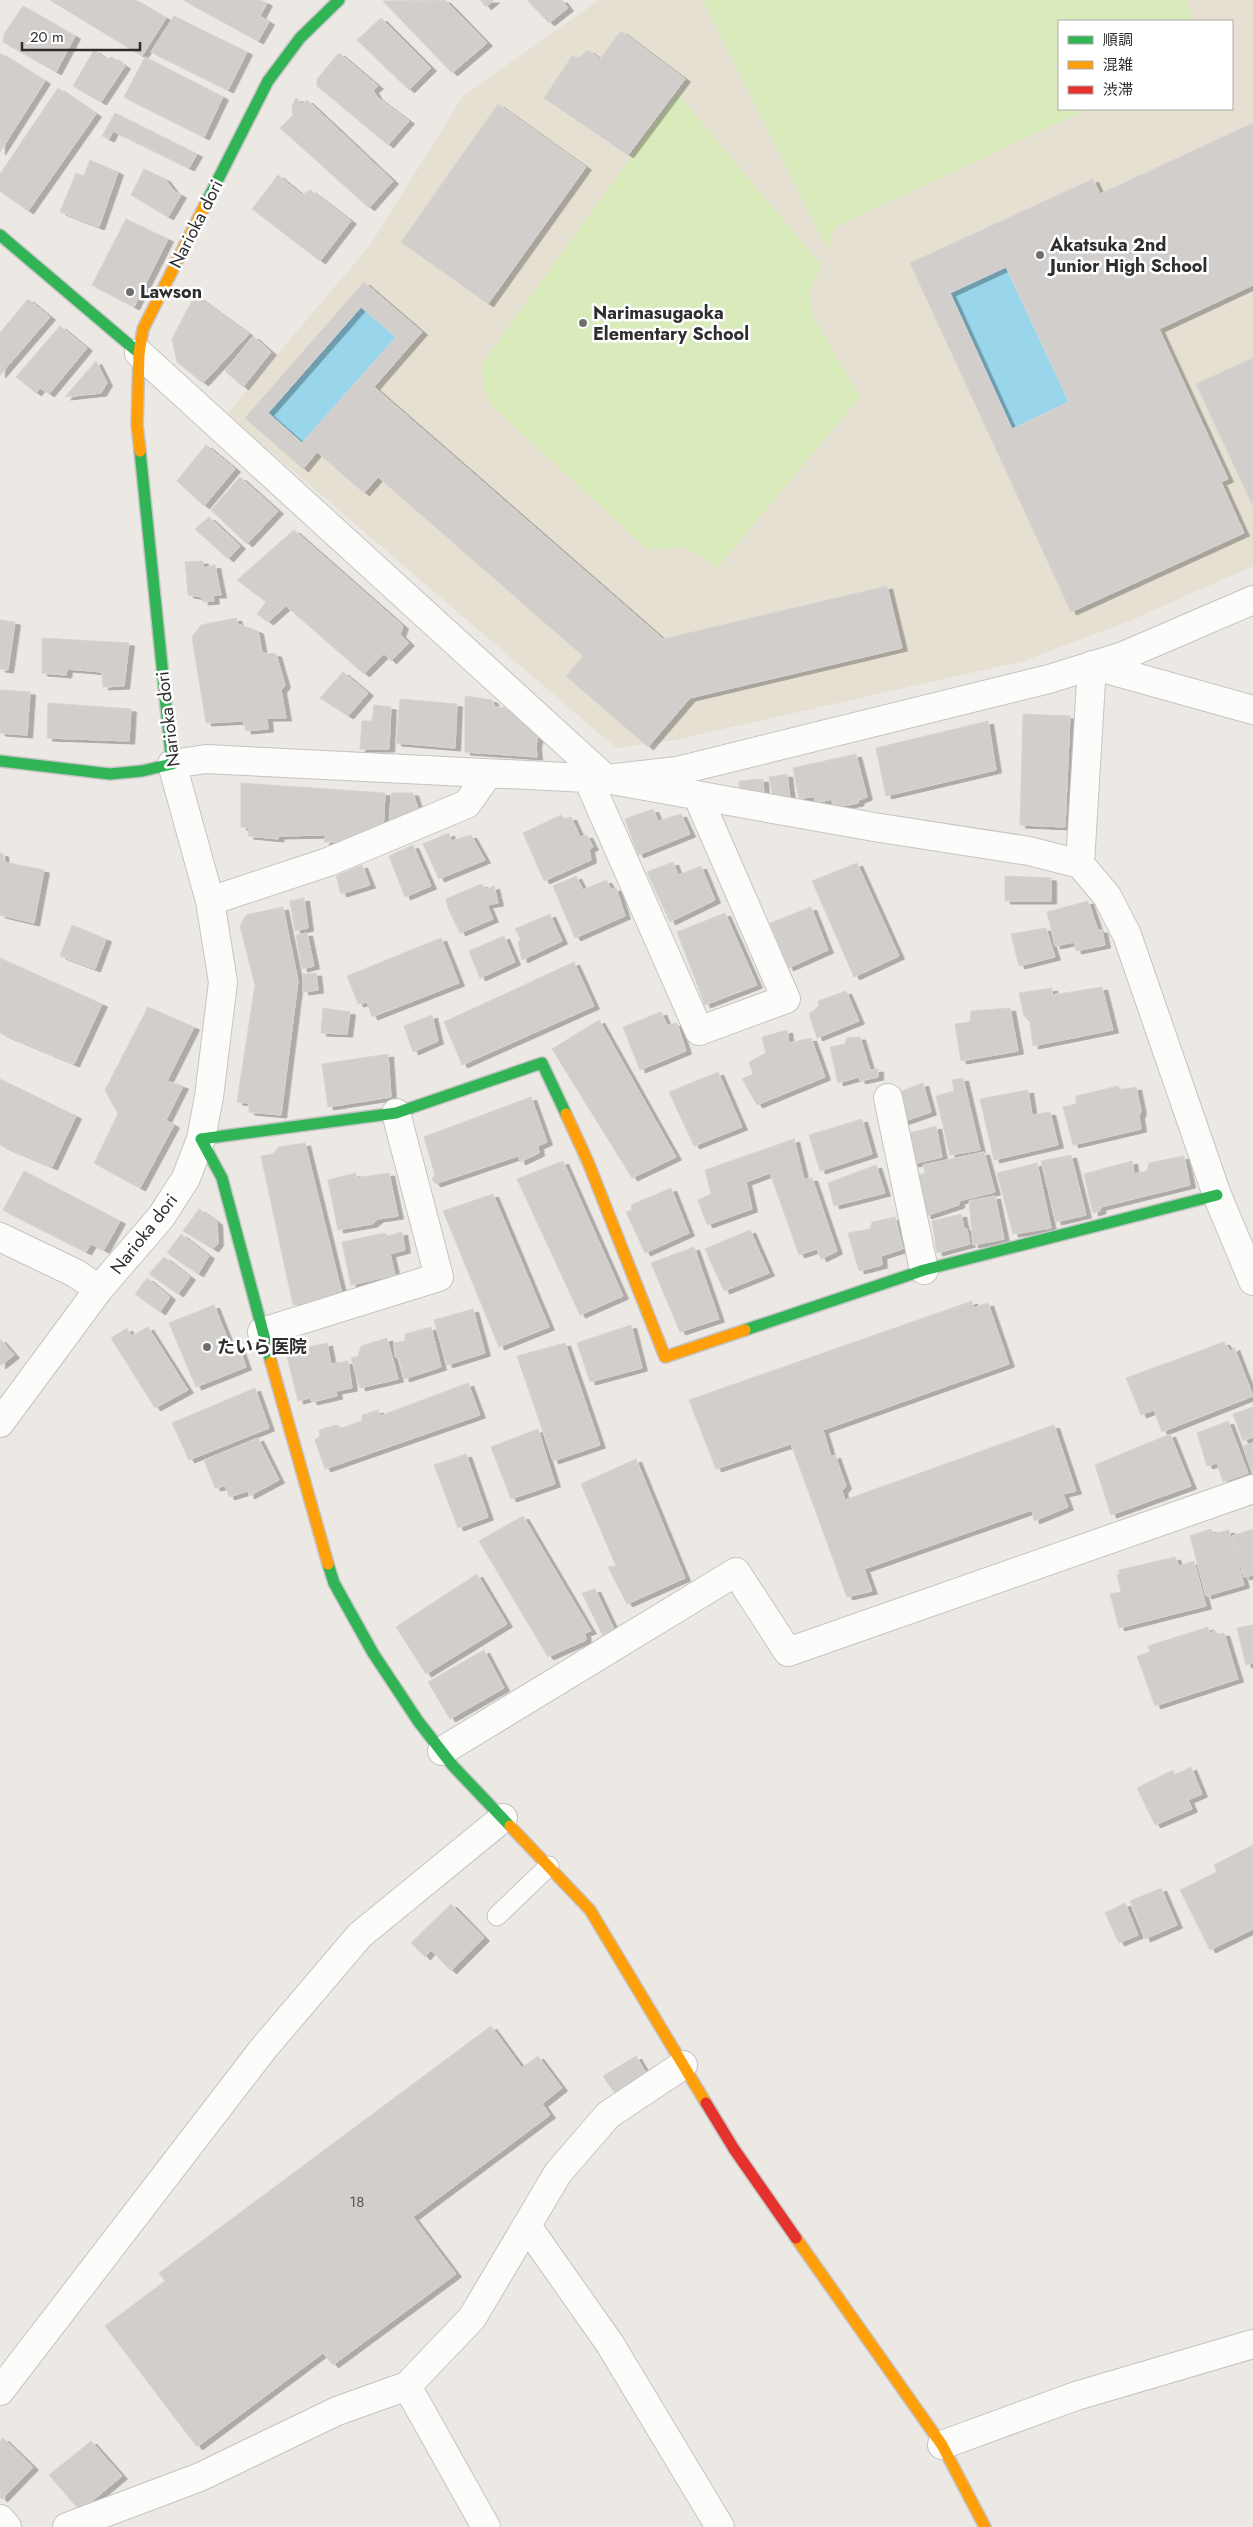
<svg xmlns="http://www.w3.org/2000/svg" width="1253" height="2527" font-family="Jost,'Noto Sans JP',sans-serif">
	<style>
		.education { fill: #e6e0d3; fill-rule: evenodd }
		.pitch { fill: #d9eabb }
		.water { fill: #99d6ec }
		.building { fill: #d1cecb; stroke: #d7d4d0; fill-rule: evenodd; filter: url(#shadow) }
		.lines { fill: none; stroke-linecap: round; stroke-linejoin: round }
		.lane-casing { stroke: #c5c4c5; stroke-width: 21 }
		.street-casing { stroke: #c5c4c5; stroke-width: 30 }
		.fast-casing { stroke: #c5c4c5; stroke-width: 14 }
		.slow-casing { stroke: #c5c4c5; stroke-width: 14 }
		.jam-casing { stroke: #c5c4c5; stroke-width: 14 }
		.lane { stroke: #fcfcfb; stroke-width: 19 }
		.street { stroke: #fcfcfb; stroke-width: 28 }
		.fast { stroke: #30b455; stroke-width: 11 }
		.slow { stroke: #ff9f0a; stroke-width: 11 }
		.jam { stroke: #e5322d; stroke-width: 11 }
		.poi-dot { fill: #706f6e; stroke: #fff; stroke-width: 2 }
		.labels { text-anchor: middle; stroke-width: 5; stroke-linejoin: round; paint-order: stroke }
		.number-label { font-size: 15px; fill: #585857 }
		.street-label { font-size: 18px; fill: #2e2e2e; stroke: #fff }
		.poi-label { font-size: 18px; font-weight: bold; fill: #2e2e2e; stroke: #fff; text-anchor: start }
	</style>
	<defs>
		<filter id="shadow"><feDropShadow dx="5.5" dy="3" stdDeviation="0" flood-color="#0004"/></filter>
	</defs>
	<rect width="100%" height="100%" fill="#ece8e4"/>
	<!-- education -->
	<path class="education" d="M599 0H1253V566L1129 621 1024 661 675 740 616 748 227 414 370 245 463 96ZM1059 21H1232V109H1059Z"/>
	<!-- pitch -->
	<path class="pitch" d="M703 0H1187L1193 21H1059V109H1088L835 227 828 250Z
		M677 93 822 266 809 291 813 317 860 397 718 567 684 547 648 550 489 403 483 385 482 364Z"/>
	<!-- water -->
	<path class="water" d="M1006 267 1069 402 1012 429 950 293Z
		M361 307 396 337 302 443 268 413Z"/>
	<!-- building -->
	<path class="building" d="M50 0H136L166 18 142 56Z
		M183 0H260L267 3 260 16 269 22 258 41Z
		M445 0 487 43 452 73 383 1Z
		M480 0H494L486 7Z
		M527 0H562L568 8 549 23Z
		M23 6 75 36 56 72 3 42 4 34Z
		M174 16 247 52 228 90 151 52Z
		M381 18 431 68 409 90 357 40Z
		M621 31 685 79 628 155 544 98 572 56 579 58 588 50 600 59Z
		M94 50 106 59 112 57 125 66 101 102 73 86Z
		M0 53 45 81 0 152Z
		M339 53 378 86 373 90 377 97 409 121 388 145 317 86V79Z
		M145 57 223 97 204 137 124 97Z
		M58 88 96 114 28 211 0 191V174Z
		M296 98 303 104 307 100 393 181 369 208 280 128 293 115 292 106Z
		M498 104 586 167 488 304 401 242Z
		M115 113 197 154 189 168 113 131 109 139 102 136Z
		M1253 123V285L1159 329 1228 479 1221 482 1244 533 1071 612 910 263 1093 179 1100 194ZM1006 267 1069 402 1012 429 950 293Z
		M90 160 118 172 99 227 60 212 76 173 84 176Z
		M144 169 165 179 174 191 181 195 168 217 131 195Z
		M278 175 302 195 310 190 351 221 320 261 252 209Z
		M126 219 168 239 134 307 92 285Z
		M364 282 422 332 374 387 663 639 887 586 902 648 690 698 648 747 566 676 583 656 378 477 364 493 317 452 303 469 245 418ZM361 307 396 337 302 443 268 413Z
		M195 295 249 334 203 383 177 362 172 339Z
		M28 299 50 317 0 375V333Z
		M60 326 87 348 49 394 40 388 36 393 16 377Z
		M253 336 271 352 243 387 225 371Z
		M1253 358V506L1196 384Z
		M96 361 107 383 101 393 65 397Z
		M206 445 235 469 204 506 177 481Z
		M240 477 278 511 247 544 211 510Z
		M209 517 240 546 228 559 195 529Z
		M294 530 403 626 400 634 409 643 391 661 384 654 364 674 286 606 268 622 257 614 266 602 237 580Z
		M203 561V568L215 565 221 595H213L214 601 203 602 202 597 188 595 185 562Z
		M236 618 238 624 258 631 262 653 276 654 285 685 281 690 286 718H267L268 729 246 731 243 721 206 723 192 637 201 625Z
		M0 620 15 622 8 670 0 669Z
		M42 638 129 643 124 686 103 687 102 672 67 669 66 675 42 673Z
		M343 672 368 693 348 716 320 698Z
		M0 690 30 692 27 735 0 733Z
		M465 696 492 700 495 707 505 708 538 735 536 746 537 757 465 752Z
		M400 699 457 704 455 748 396 743Z
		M48 703 131 709 129 741 47 738Z
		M374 705 391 707 389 749H360L362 721H372Z
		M1023 714 1070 716 1065 827 1020 825Z
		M988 721 996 770 886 796 876 748Z
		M856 754 867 797 859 800 858 803 833 808 832 799 816 803 814 797 799 798 793 768Z
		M787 774 790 798 774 802 769 777Z
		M763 779 764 797H752L751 791 740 794 739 781Z
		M241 783 385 793 383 831 358 832V842H324L326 835 279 836 278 839 248 836 249 828 241 827Z
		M391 793H413L421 818 389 832Z
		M653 809 658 821 681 814 690 834 638 855 625 819Z
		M561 815 564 819 571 817 580 837 587 835 593 847 589 849 591 860 544 881 523 833Z
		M449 833 451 841 471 835 485 860 439 879 423 844Z
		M413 845 431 886 405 897 389 856Z
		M0 853 3 854 4 862 44 870 34 923 0 915Z
		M673 862 678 875 701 866 715 900 670 922 647 872Z
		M857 863 899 956 854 977 812 881Z
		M362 865 370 885 341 894 336 876Z
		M576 876 583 890 606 880 611 889 616 888 625 916 575 938 553 886Z
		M1005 876 1051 878V901H1005Z
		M481 884 487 889 494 886 498 903 487 905 493 919 460 933 448 908 446 899Z
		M304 898 308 928 295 931 290 901Z
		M1088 901 1098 930H1102L1105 945 1076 951 1074 942 1055 946 1047 912Z
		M283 907 298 981 281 1115 249 1112V1103L237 1102 255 985 240 926 246 915Z
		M811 907 828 950 788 968 770 923Z
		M725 913 757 985 705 1005 677 932Z
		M550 914 562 941 522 960 518 942 521 940 515 929Z
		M72 925 106 939 95 969 60 956Z
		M1046 928 1055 957 1019 966 1011 934Z
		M307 933 314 966 302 969 296 935Z
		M504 936 515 962 480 978 469 951Z
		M441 938 459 983 372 1017 367 1002 358 1004 347 976Z
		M0 958 102 1004 74 1064 0 1033Z
		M574 962 594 1006 462 1065 444 1022Z
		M316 973 318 990 303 992V974Z
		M1102 987 1113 1030 1033 1046 1030 1022 1024 1016 1019 993 1052 988V995Z
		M846 991 859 1021 817 1038 809 1014 819 1006 818 1001Z
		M148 1007 194 1027 167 1081 183 1086 166 1120 174 1125 140 1188 94 1163 118 1114 105 1090Z
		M323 1008 350 1012 347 1034 321 1033Z
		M1010 1008 1018 1051 961 1061 955 1024 970 1022 971 1011Z
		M661 1012 667 1025 677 1023 686 1051 640 1070 623 1027Z
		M432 1015 438 1041 413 1052 404 1026Z
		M599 1020 676 1157 632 1178 552 1049Z
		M787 1030 789 1043 811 1038 825 1077 757 1105 742 1079 753 1074 749 1062 766 1053 762 1037Z
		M860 1037 870 1070 878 1069V1077L860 1081 859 1077 838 1083 830 1047 845 1044 847 1038Z
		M388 1054 391 1097 328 1107 322 1064Z
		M718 1072 742 1127 694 1146 669 1092Z
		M963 1078 980 1150 950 1155 936 1096 954 1091 952 1080Z
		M0 1079 76 1116 52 1167 0 1145Z
		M923 1083 931 1112 902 1122 894 1094Z
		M1118 1086 1120 1090 1136 1087 1141 1111 1139 1116 1141 1129 1073 1145 1063 1107 1076 1104V1096Z
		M1028 1090 1032 1115 1050 1112 1058 1145 994 1160 980 1099Z
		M531 1097 547 1142 538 1146 539 1153 520 1162 518 1156 435 1184 432 1179 435 1175 424 1137Z
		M862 1119 872 1154 820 1171 809 1135Z
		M936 1126 942 1157 913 1164 906 1134Z
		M794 1139 804 1179 812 1178 837 1251 821 1259 817 1249 799 1255 770 1173 746 1182 752 1209 707 1225 698 1200 711 1194 705 1170Z
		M305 1143 342 1294 293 1305 261 1156 273 1154 279 1147Z
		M984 1152 995 1192 959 1201V1205L926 1216 916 1176 925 1173 923 1165Z
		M1071 1155 1086 1215 1056 1222 1041 1161Z
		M1184 1156 1190 1185 1101 1207 1100 1211 1093 1213 1084 1174 1132 1161 1134 1174 1147 1171 1149 1163Z
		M563 1161 623 1296 580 1315 517 1179Z
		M1037 1163 1051 1228 1013 1234 997 1173Z
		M876 1165 885 1193 834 1206 828 1183Z
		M24 1171 120 1221 104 1250 91 1244 86 1252 3 1210Z
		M356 1173V1178L389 1173 398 1216 378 1219 372 1224 338 1230 328 1180Z
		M671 1188 689 1233 645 1253 626 1212 632 1210 631 1205Z
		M493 1194 549 1327 499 1347 443 1211Z
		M995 1196 1004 1239 973 1245 969 1201Z
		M199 1209 217 1222 218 1243 213 1249 183 1231Z
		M961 1214 964 1228 967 1229 970 1244 937 1253 932 1221Z
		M895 1217 903 1249 881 1256 882 1265 859 1271 848 1233 870 1229 872 1222Z
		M750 1230 769 1273 724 1291 705 1249Z
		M402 1232 405 1250 390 1254 395 1275 351 1285 342 1242 384 1233 388 1236Z
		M181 1234 209 1256 198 1274 167 1253Z
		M694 1247 719 1319 680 1332 651 1263Z
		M164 1257 190 1277 178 1294 149 1274Z
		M147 1278 170 1297 160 1312 135 1294Z
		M972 1301 973 1308 988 1303 1009 1364 823 1430 831 1457 835 1455 846 1486 842 1491 845 1500 1054 1425 1076 1491 1063 1494 1068 1507 1034 1521 1032 1510 864 1569 872 1591 847 1597 791 1444 716 1469 689 1400Z
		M214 1305 230 1345 240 1350 246 1367 196 1387 169 1323Z
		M473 1309 485 1353 447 1365 434 1320Z
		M631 1325 642 1368 590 1382 577 1343Z
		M148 1327 188 1390 155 1408 111 1338 127 1328 131 1336Z
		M431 1327 441 1367 404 1379 399 1358 395 1357 394 1343 405 1341V1334Z
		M387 1338 398 1379 360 1388 351 1358 358 1356 361 1346Z
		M0 1339 14 1355 0 1366Z
		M1224 1342 1230 1351 1234 1347 1253 1396 1162 1432 1154 1410 1141 1415 1126 1378Z
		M327 1343 331 1364 348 1361 352 1388 336 1391 337 1396 312 1402 310 1398 298 1401 286 1352Z
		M565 1343 600 1445 553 1461 517 1356Z
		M468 1383 480 1415 325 1469 315 1440 320 1436 319 1430 336 1425 342 1428 362 1421V1415L378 1410 380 1416Z
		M255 1388 269 1428 189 1460 172 1423Z
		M1253 1407V1437L1243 1441 1233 1414Z
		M1228 1421 1248 1473 1223 1482 1217 1463 1207 1466 1197 1433Z
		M538 1429 555 1484 511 1499 491 1447Z
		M1170 1434 1191 1486 1111 1515 1095 1465Z
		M258 1438 279 1480 249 1496 248 1491 229 1497 225 1486 215 1488 204 1460Z
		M1253 1443V1476L1243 1446Z
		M466 1454 488 1517 458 1528 434 1465Z
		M636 1459 685 1578 627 1604 608 1567 616 1566 581 1484Z
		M523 1516 591 1631 585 1633 586 1640 548 1657 479 1541Z
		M1211 1529 1213 1534 1229 1530 1244 1585 1206 1596 1190 1536Z
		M1253 1529V1575L1244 1577 1232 1536Z
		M1175 1557 1179 1566 1194 1561 1206 1606 1119 1628 1110 1594 1121 1592 1117 1574H1120L1119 1570Z
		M477 1574 507 1624 426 1674 396 1627Z
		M595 1589 614 1629 603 1636 582 1593Z
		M1253 1625V1663L1246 1665 1237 1628Z
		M1208 1627 1209 1633 1216 1631 1217 1634 1224 1633 1238 1679 1155 1706 1137 1656 1150 1652 1148 1646Z
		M484 1650 504 1688 450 1719 428 1682Z
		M1191 1767 1202 1794 1188 1800 1192 1809 1155 1825 1137 1788 1173 1770 1175 1775Z
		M1253 1845V1929L1210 1950 1180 1890 1217 1872 1214 1865Z
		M1161 1888 1177 1925 1145 1939 1130 1901Z
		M1125 1903 1138 1935 1119 1943 1105 1913Z
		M451 1904 484 1938 451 1971 431 1950 425 1957 411 1943Z
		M491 2026 522 2068 538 2056 562 2088 542 2104 550 2115 413 2217 456 2274 333 2365 323 2353 197 2447 105 2326 165 2281 159 2273Z
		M636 2056 649 2078 618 2098 603 2076Z
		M3 2438 33 2467 2 2499 0 2497V2442Z
		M91 2441 122 2476 80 2511 49 2475Z"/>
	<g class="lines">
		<!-- lane casing -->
		<g class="lane-casing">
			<path id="lane" d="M497 1916 549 1866"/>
		</g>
		<!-- street casing -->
		<g class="street-casing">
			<path id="street" d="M139 353 606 779 677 771 1049 679 1123 656 1253 600
				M588 779 699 1031 786 999 697 795
				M1080 864 1092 665 1253 710
				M210 901 328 862 467 804 488 774
				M888 1098 924 1270
				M0 1237 75 1273 99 1289
				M262 1332 439 1277 396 1113
				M0 1423 99 1289 161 1217 186 1178 201 1139 209 1097 223 982 210 901 172 764 206 759 606 779 874 827 1029 851 1080 864 1107 896 1127 935 1217 1195 1253 1281
				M442 1751 736 1572 788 1652 1253 1489
				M527 2226 610 2344 720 2527
				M407 2386 486 2527
				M0 2391 263 2049 360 1935 503 1818
				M942 2445 1076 2396 1253 2344
				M0 2519 7 2527
				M67 2527 200 2477 337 2411 407 2386 472 2318 558 2173 608 2115 683 2065"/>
		</g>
		<!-- fast casing -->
		<g class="fast-casing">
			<path id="fast" d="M205 205 268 81 300 38 339 0
				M0 235 139 353
				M0 761 110 774 142 771 172 764 140 451
				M745 1330 924 1270 1217 1195
				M271 1362 222 1178 201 1139 396 1113 542 1063 566 1114
				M328 1564 334 1583 373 1653 418 1721 453 1766 510 1826"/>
		</g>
		<!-- slow casing -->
		<g class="slow-casing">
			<path id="slow" d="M140 451 137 425 139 353 143 329 205 205
				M566 1114 588 1162 665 1357 745 1330
				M271 1362 328 1564
				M510 1826 590 1910 706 2103
				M796 2238 942 2445 985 2527"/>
		</g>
		<!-- jam casing -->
		<g class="jam-casing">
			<path id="jam" d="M706 2103 734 2149 796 2238"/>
		</g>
		<!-- lane -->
		<use href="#lane" class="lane"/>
		<!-- street -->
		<use href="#street" class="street"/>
		<!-- fast -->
		<use href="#fast" class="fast"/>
		<!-- slow -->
		<use href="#slow" class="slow"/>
		<!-- jam -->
		<use href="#jam" class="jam"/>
	</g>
	<!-- markers -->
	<g class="poi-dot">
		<circle cx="1040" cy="255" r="5"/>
		<circle cx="130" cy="292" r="5"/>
		<circle cx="583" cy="323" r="5"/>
		<circle cx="207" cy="1347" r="5"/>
	</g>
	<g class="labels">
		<!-- number labels -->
		<g class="number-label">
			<text x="357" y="2207">18</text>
		</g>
		<!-- street labels -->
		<g class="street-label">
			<text transform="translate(196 224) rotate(-63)" y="6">Narioka dori</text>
			<text transform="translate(168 719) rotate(-97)" y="6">Narioka dori</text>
			<text transform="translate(144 1234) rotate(-52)" y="6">Narioka dori</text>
		</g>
		<!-- poi labels -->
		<g class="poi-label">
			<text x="1050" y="251">Akatsuka 2nd<tspan x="1050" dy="21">Junior High School</tspan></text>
			<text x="140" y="298">Lawson</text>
			<text x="593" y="319">Narimasugaoka<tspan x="593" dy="21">Elementary School</tspan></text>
			<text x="217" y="1353">たいら医院</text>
		</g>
	</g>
	<!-- legend -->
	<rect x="1058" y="20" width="175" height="90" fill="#ffffff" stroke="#ababab"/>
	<rect x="1068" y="36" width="25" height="8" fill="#30b455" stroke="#ababab"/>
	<text x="1103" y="45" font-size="15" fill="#2e2e2e">順調</text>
	<rect x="1068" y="61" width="25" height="8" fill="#ff9f0a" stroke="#ababab"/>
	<text x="1103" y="70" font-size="15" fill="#2e2e2e">混雑</text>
	<rect x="1068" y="86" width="25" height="8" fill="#e5322d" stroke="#ababab"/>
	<text x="1103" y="95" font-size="15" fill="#2e2e2e">渋滞</text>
	<!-- scale -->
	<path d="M22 42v8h118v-8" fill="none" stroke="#2e2e2e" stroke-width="2.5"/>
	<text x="30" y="42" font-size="15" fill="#2e2e2e" stroke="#ffffff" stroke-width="4" paint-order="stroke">20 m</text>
</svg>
